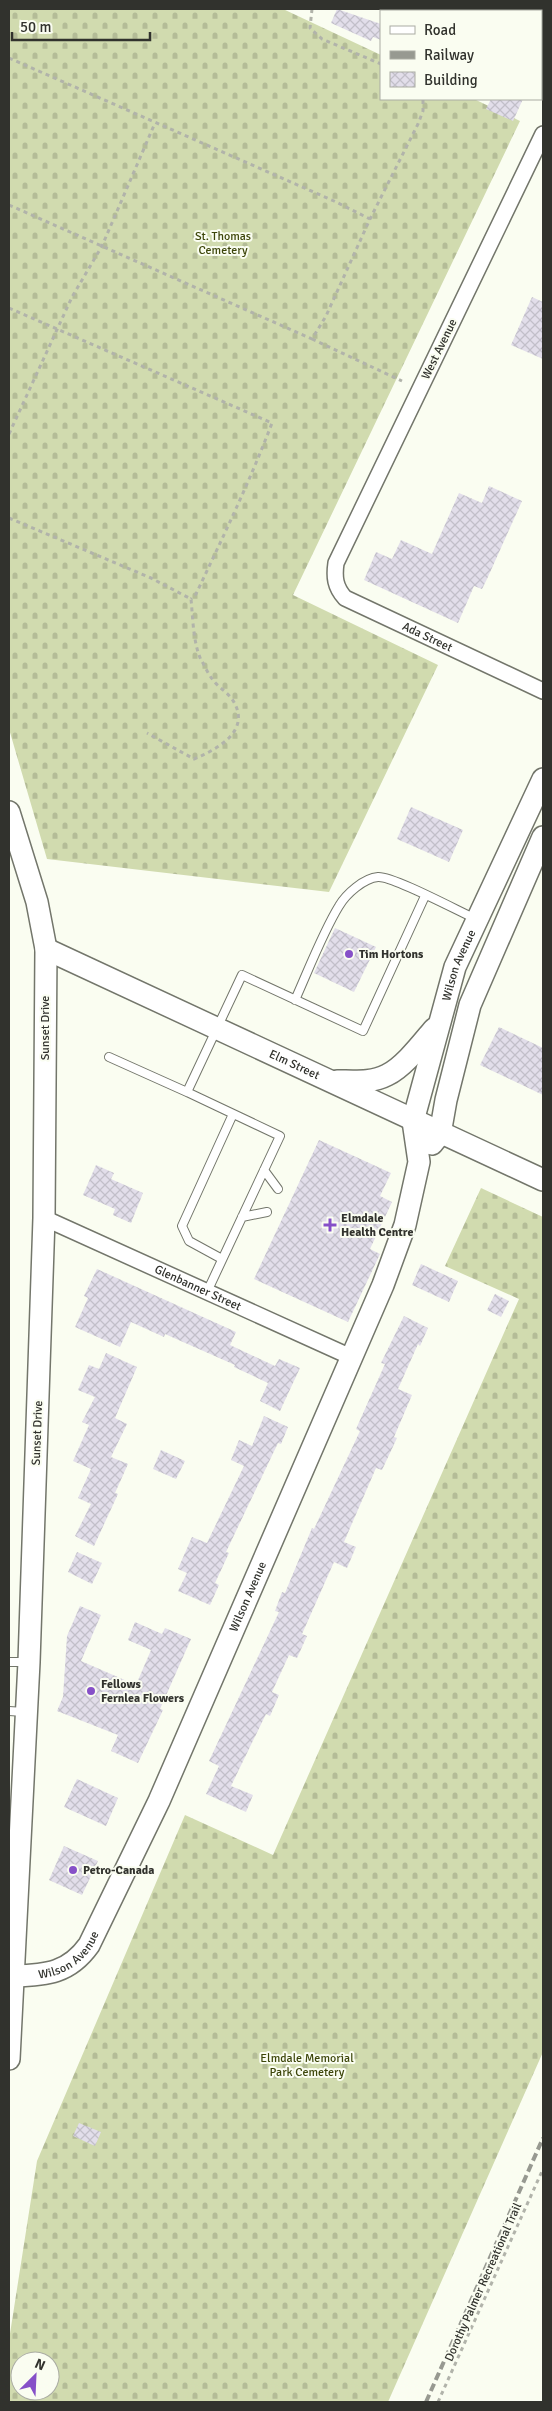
<svg xmlns="http://www.w3.org/2000/svg" width="552" height="2411" font-family="Signika,sans-serif">
	<style>
		.cemetery { fill: url(#cemetery-stones); fill-rule: evenodd }
		.building { fill: url(#building-cross-hatch) }
		.lines { fill: none; stroke-linecap: round; stroke-linejoin: round }
		.lane-casing { stroke: #73766b; stroke-width: 10 }
		.street-casing { stroke: #73766b; stroke-width: 18 }
		.secondary-casing { stroke: #73766b; stroke-width: 24 }
		.path { stroke: #b1b3aa; stroke-width: 3; stroke-dasharray: 4 4; stroke-linecap: butt }
		.lane { stroke: #fff; stroke-width: 8 }
		.street { stroke: #fff; stroke-width: 15 }
		.secondary { stroke: #fff; stroke-width: 21 }
		.rail { stroke: #979991; stroke-width: 4; stroke-dasharray: 8 4; stroke-linecap: butt }
		.poi-dot { fill: #8650c8; stroke: #fafdf1; stroke-width: 2 }
		.labels { text-anchor: middle; stroke-width: 4; stroke-linejoin: round; paint-order: stroke }
		.park-label { font-size: 12px; fill: #3d460a; stroke: #fafdf1 }
		.street-label { font-size: 12px; fill: #31322d; stroke: #fafdf1 }
		.poi-label { font-size: 12px; font-weight: bold; fill: #31322d; stroke: #fafdf1; text-anchor: start }
	</style>
	<defs>
		<pattern id="cemetery-stones" width="16" height="16" patternUnits="userSpaceOnUse" patternTransform="scale(1.25)"><rect width="16" height="16" fill="#d1dbaf"/><path d="M2 7V4a2 2 0 0 1 4 0v3zM10 15v-3a2 2 0 0 1 4 0v3z" fill="#b4bc97"/></pattern>
		<pattern id="building-cross-hatch" width="8" height="8" patternUnits="userSpaceOnUse" patternTransform="scale(1.25)"><rect width="8" height="8" fill="#e2deea"/><path d="M0 0l8 8M0 8l8-8" fill="none" stroke="#c2bfc9"/></pattern>
	</defs>
	<rect width="100%" height="100%" fill="#fafdf1"/>
	<!-- cemetery -->
	<path class="cemetery" d="M9 9H283L381 55V99H474L520 121 293 595 438 665 329 892 47 859 9 729Z
		M481 1188 543 1217V2052L388 2402H9V2340L37 2161 185 1815 273 1855 519 1299 445 1266ZM20 2361H50V2391H20Z"/>
	<!-- building -->
	<path class="building" d="M337 9 381 24V40L373 37 371 41 331 23Z
		M491 99H523L513 121 486 109Z
		M532 297 543 302V359L511 345Z
		M489 486 522 501 487 579 482 589 474 586 458 623 364 580 376 552 392 559 401 540 432 554 459 493 482 503Z
		M411 807 463 830 449 862 397 839Z
		M335 928 376 947 354 992 314 973Z
		M499 1027 543 1048V1095L480 1065Z
		M319 1140 391 1173 380 1196 392 1202 370 1249 380 1254 348 1322 254 1279Z
		M96 1165 114 1173 111 1179 143 1193 131 1223 113 1215 115 1209 83 1195Z
		M421 1264 458 1281 449 1302 412 1285Z
		M97 1269 236 1332 230 1345 275 1366 279 1359 300 1368 280 1411 260 1401 268 1383 234 1367 235 1365 165 1334 164 1337 131 1322 120 1347 75 1327 88 1298 84 1296Z
		M495 1294 509 1301 501 1317 487 1310Z
		M404 1316 428 1328 420 1346 418 1344 398 1389 412 1395 394 1437 397 1438 382 1470 376 1468 344 1542 356 1547 347 1568 334 1562 302 1634 307 1636 297 1658 289 1655 272 1692 279 1695 270 1716 266 1714 231 1786 253 1795 246 1812 206 1794 219 1766 209 1761 279 1612 275 1611 282 1592 285 1593 312 1528 314 1529 360 1431 356 1429 385 1364 381 1363Z
		M106 1353 137 1367 115 1418 127 1424 111 1457 128 1464 115 1493 118 1494 94 1546 75 1536 91 1504 78 1498 91 1469 73 1461 89 1425 82 1422 95 1397 78 1390 89 1365 99 1369Z
		M264 1416 288 1427 281 1444 278 1443 226 1552 229 1553 215 1583 219 1585 210 1605 178 1591 187 1573 178 1569 192 1537 207 1543 244 1466 231 1460 239 1440 252 1446Z
		M161 1450 185 1461 176 1479 153 1469Z
		M77 1552 102 1563 92 1584 68 1572Z
		M80 1606 101 1615 81 1661 136 1685 151 1650 128 1640 135 1622 162 1634 165 1628 191 1639 160 1709 163 1710 138 1763 111 1751 118 1735 57 1711 63 1697 67 1636Z
		M77 1779 118 1798 106 1826 64 1807Z
		M64 1846 98 1861 82 1895 49 1880Z
		M79 2123 101 2132 95 2146 73 2136Z"/>
	<g class="lines">
		<!-- lane casing -->
		<g class="lane-casing">
			<path id="lane" d="M295 1000C308 971 323 932 339 906 346 894 364 878 378 877 393 876 458 911 476 919
				M109 1057 187 1092
				M264 1170 278 1189
				M242 1217 267 1212
				M222 1259 189 1241 182 1226 233 1114
				M207 1292 280 1136 187 1092 242 975 363 1031 425 896
				M9 1662H27
				M9 1711 24 1712"/>
		</g>
		<!-- street casing -->
		<g class="street-casing">
			<g id="street">
				<path id="s1" d="M543 134 336 563C334 577 335 587 345 598L543 691"/>
				<path id="s2" d="M44 1218 351 1357"/>
			</g>
		</g>
		<!-- secondary casing -->
		<g class="secondary-casing">
			<g id="secondary">
				<path d="M9 812 37 902 46 949 44 1218 29 1662 9 2059"/>
				<path id="s3" d="M46 949 543 1180"/>
				<path d="M337 1081C354 1081 372 1083 387 1075 404 1067 422 1043 434 1029"/>
				<path d="M432 1144 440 1134 446 1100 470 1005 543 837"/>
				<path id="s4" d="M14 1976C47 1975 69 1973 89 1945L159 1801 383 1285 405 1225 419 1162 413 1121 455 967 543 779"/>
			</g>
		</g>
		<!-- path -->
		<path class="path" d="M312 9 310 28 322 39 381 64
			M9 58 334 201 370 219
			M9 205 312 339 326 316 370 219 418 124 423 111V99
			M9 308 272 423C250 481 223 537 196 594L191 599
			M312 339 402 381
			M9 434 72 297 102 246 155 123
			M9 518 151 578 191 599C193 619 193 642 201 660 205 666 208 674 213 680 218 687 227 692 232 699 253 730 218 749 194 759L147 733
			M438 2402 543 2169"/>
		<!-- lane -->
		<use href="#lane" class="lane"/>
		<!-- street -->
		<use href="#street" class="street"/>
		<!-- secondary -->
		<use href="#secondary" class="secondary"/>
		<!-- rail -->
		<path class="rail" d="M426 2402 543 2138"/>
	</g>
	<!-- markers -->
	<g class="poi-dot">
		<circle cx="349" cy="954" r="5"/>
		<path d="M327.5 1217.5h5v5h5v5h-5v5h-5v-5h-5v-5h5z"/>
		<circle cx="91" cy="1691" r="5"/>
		<circle cx="73" cy="1870" r="5"/>
	</g>
	<g class="labels">
		<!-- park labels -->
		<g class="park-label">
			<text x="223" y="240">St. Thomas<tspan x="223" dy="14">Cemetery</tspan></text>
			<text x="307" y="2062">Elmdale Memorial<tspan x="307" dy="14">Park Cemetery</tspan></text>
		</g>
		<!-- street labels -->
		<g class="street-label">
			<text transform="translate(439 349) rotate(-64)" y="4">West Avenue</text>
			<text dy="4" stroke="none"><textPath href="#s1" startOffset="605">Ada Street</textPath></text>
			<text dy="4" stroke="none"><textPath href="#s4" startOffset="1140">Wilson Avenue</textPath></text>
			<text transform="translate(45 1028) rotate(-90)" y="4">Sunset Drive</text>
			<text dy="4" stroke="none"><textPath href="#s3" startOffset="274">Elm Street</textPath></text>
			<text dy="4" stroke="none"><textPath href="#s2" startOffset="169">Glenbanner Street</textPath></text>
			<text transform="translate(37 1433) rotate(-88)" y="4">Sunset Drive</text>
			<text dy="4" stroke="none"><textPath href="#s4" startOffset="468">Wilson Avenue</textPath></text>
			<text dy="4" stroke="none"><textPath href="#s4" startOffset="62">Wilson Avenue</textPath></text>
			<text transform="translate(483 2282) rotate(-66)" y="4">Dorothy Palmer Recreational Trail</text>
		</g>
		<!-- poi labels -->
		<g class="poi-label">
			<text x="359" y="958">Tim Hortons</text>
			<text x="341" y="1222">Elmdale<tspan x="341" dy="14">Health Centre</tspan></text>
			<text x="101" y="1688">Fellows<tspan x="101" dy="14">Fernlea Flowers</tspan></text>
			<text x="83" y="1874">Petro-Canada</text>
		</g>
	</g>
	<!-- border -->
	<rect width="552" height="2411" fill="none" stroke="#31322d" stroke-width="20"/>
	<!-- legend -->
	<rect x="380" y="10" width="162" height="90" fill="#fafdf1" stroke="#aaaca3"/>
	<rect x="390" y="26" width="25" height="8" fill="#ffffff" stroke="#aaaca3"/>
	<text x="424" y="35" font-size="15" fill="#31322d">Road</text>
	<rect x="390" y="51" width="25" height="8" fill="#979991" stroke="#aaaca3"/>
	<text x="424" y="60" font-size="15" fill="#31322d">Railway</text>
	<rect x="390" y="72" width="25" height="15" fill="url(#building-cross-hatch)" stroke="#aaaca3"/>
	<text x="424" y="85" font-size="15" fill="#31322d">Building</text>
	<!-- north arrow -->
	<g transform="translate(35 2376) rotate(24)"><circle r="24" fill="#fafdf1" stroke="#aaaca3"/>
	<path d="M0-4L9 19L0 12L-9 19Z" fill="#8650c8"/>
	<text y="-8" font-size="14" font-weight="bold" text-anchor="middle" fill="#31322d">N</text>
	</g>
	<!-- scale -->
	<path d="M12 32v8h138v-8" fill="none" stroke="#31322d" stroke-width="2.5"/>
	<text x="20" y="32" font-size="15" fill="#31322d" stroke="#fafdf1" stroke-width="4" paint-order="stroke">50 m</text>
</svg>
